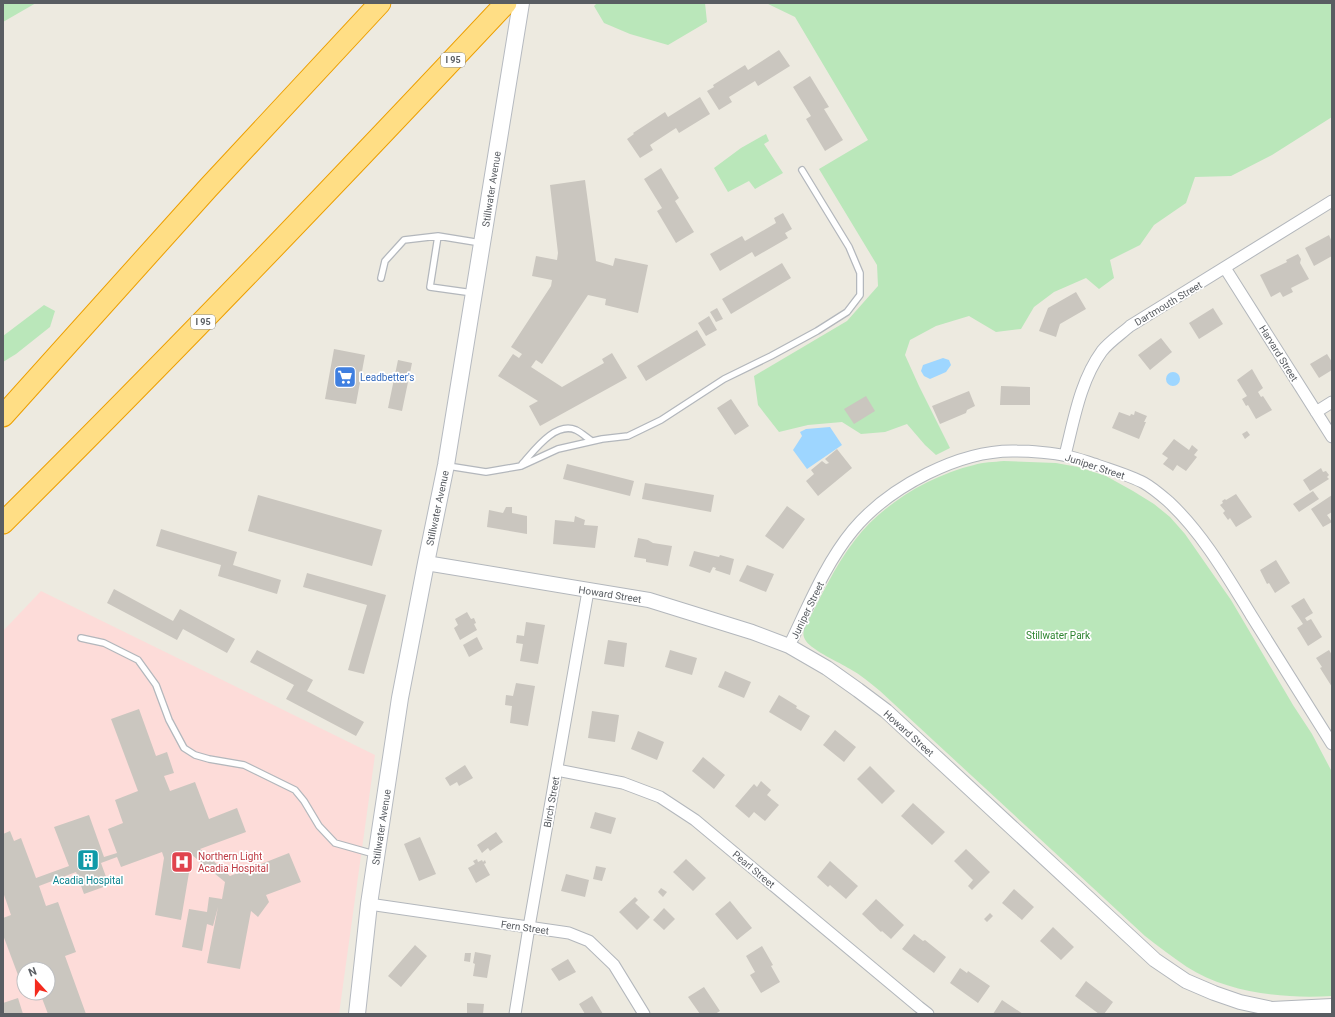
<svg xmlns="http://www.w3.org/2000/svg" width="1335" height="1017" font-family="Roboto,sans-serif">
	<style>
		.medical { fill: #fddcd9; fill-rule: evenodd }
		.green { fill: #bae7ba }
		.water { fill: #9ed6ff }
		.building { fill: #cac6bf }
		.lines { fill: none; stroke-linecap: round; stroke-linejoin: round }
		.service-casing { stroke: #b3b7bc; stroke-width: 8 }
		.minor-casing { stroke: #b3b7bc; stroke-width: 13 }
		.tertiary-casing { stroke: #b3b7bc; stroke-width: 16 }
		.secondary-casing { stroke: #b6bac0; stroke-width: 18 }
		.motorway-casing { stroke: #ed9f00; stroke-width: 23 }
		.service { stroke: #fff; stroke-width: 5.5 }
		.minor { stroke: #fff; stroke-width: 11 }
		.tertiary { stroke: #fff; stroke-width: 14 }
		.secondary { stroke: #fff; stroke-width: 16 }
		.motorway { stroke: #ffde85; stroke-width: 21 }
		.labels { text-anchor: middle; stroke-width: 3.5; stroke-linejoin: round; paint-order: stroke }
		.shield { fill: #fff; stroke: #8b8e91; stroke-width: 1 }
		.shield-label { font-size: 9px; font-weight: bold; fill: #595d62 }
		.street-label { font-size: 10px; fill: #595d62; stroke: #fff }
		.shop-label { font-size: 10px; fill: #366cbe; stroke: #fff; text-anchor: start }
		.park-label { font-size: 10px; fill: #2e8430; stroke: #fff }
		.health-label { font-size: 10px; fill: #be3a42; stroke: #fff; text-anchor: start }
		.culture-label { font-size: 10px; fill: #0d838f; stroke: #fff }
	</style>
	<rect width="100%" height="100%" fill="#edeae0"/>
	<!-- medical -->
	<path class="medical" d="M41 591 375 755 339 1014H3V631ZM24 969H48V993H24Z"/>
	<!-- green -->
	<path class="green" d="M3 3H36L3 22Z
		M597 3H705L707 22 668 45 630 34 604 23 594 6Z
		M766 3H1332V117L1272 155 1231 176 1195 177 1186 203 1154 225 1140 245 1110 260 1114 278 1099 289 1086 278 1054 292 1034 307 1021 329 996 332 969 316 936 326 910 340 905 355 919 386 950 448 936 455 925 445 907 424 885 432 861 434 842 422 808 425 779 432 758 405 754 376 847 321 878 286 877 265 819 169 868 140 795 17Z
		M766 134 769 141 764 144 783 173 755 189 749 181 728 192 714 168 741 148Z
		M44 305 55 311 50 327 16 354 3 362V336Z
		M1004 461 1056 463 1078 467 1106 476 1133 491 1154 504 1170 517 1185 534 1231 600 1293 705 1312 734 1332 772V996C1284 999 1228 993 1187 967 1172 957 1158 946 1145 936L880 691C870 683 861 675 850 669 839 662 813 651 806 641 803 637 803 634 804 629 820 599 834 567 855 540 882 504 931 475 974 465 983 462 994 462 1004 461Z"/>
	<!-- water -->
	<path class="water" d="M943 358 949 360 951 365 946 372 930 379 924 376 921 371 923 365Z
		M1166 379a7 7 0 1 1 14 0a7 7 0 1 1-14 0Z
		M830 427 842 445 807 469 793 450 802 436 800 432 806 429Z"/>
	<!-- building -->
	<path class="building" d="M779 50 790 66 758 86 755 81 729 97 732 102 719 110 707 91 714 87 713 85 745 65 748 70Z
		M810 76 829 107 824 109 843 140 825 151 806 119 811 116 793 87Z
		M700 97 710 114 679 133 676 128 650 145 653 150 640 158 627 139 634 134 633 133 665 112 668 117Z
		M661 168 679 198 675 201 694 232 676 243 657 211 662 208 644 179Z
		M585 180 596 261 613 266 615 258 648 265 638 313 605 305 606 299 588 295 542 364 536 360 531 367 562 387 604 363 602 359 612 353 627 378 540 426 529 406 538 401 498 376 513 354 519 358 522 354 511 347 551 286 552 280 532 276 536 256 557 260 558 253 550 185Z
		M783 213 792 229 785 233 788 238 755 257 752 252 720 271 710 254 742 236 745 241 776 223 774 218Z
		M1329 235 1332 242V256L1314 266 1305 248Z
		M1298 254 1301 259 1300 263 1309 279 1291 288 1293 292 1283 297 1280 292 1271 297 1260 275 1287 262 1286 260Z
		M782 263 791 278 731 314 722 299Z
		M1076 292 1086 309 1060 324 1056 337 1039 331 1048 308Z
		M717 308 723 319 716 322 710 312Z
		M1213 308 1223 324 1199 339 1189 323Z
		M709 316 717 330 706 336 698 323Z
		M697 330 706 345 646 381 637 366Z
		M1161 338 1172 352 1150 370 1138 355Z
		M334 349 365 355 356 404 325 399Z
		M1327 354 1332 362V370L1319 378 1310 364Z
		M398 360 412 363 402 411 388 408Z
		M1252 369 1263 388 1258 392 1261 397 1263 396 1272 410 1256 419 1248 405 1246 406 1242 399 1247 396 1237 380Z
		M1001 386 1030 387V405H1000Z
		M969 391 975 406 967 410 966 413 940 424 932 406Z
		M866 396 875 411 854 424 844 409Z
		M731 399 749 426 735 435 717 408Z
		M1135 411 1147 416 1144 422H1146L1139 439 1112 428 1119 412 1130 416 1131 414 1134 415Z
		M1247 431 1250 435 1245 439 1242 434Z
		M1174 439 1189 450 1192 445 1198 450 1194 455 1197 457 1186 471 1177 465 1173 471 1163 464 1168 458 1162 454Z
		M837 449 852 468 818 496 806 481 814 474 811 470 822 461 826 464 829 463 825 459Z
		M567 464 634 481 630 496 563 479Z
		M1321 468 1323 472 1326 471 1329 475 1327 477 1329 479 1310 491 1303 480Z
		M645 483 714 495 711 512 642 499Z
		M1313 491 1319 499 1299 512 1293 504Z
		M1236 494 1252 517 1236 527 1230 518 1228 520 1223 513 1225 511 1220 505 1223 503 1222 501 1225 499 1226 500Z
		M258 495 382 530 372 566 248 531Z
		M1332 495V512L1327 515 1332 522 1323 527 1311 509Z
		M787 506 805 519 783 549 765 536Z
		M506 507H512V513L527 516V534L487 527 489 510 503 513Z
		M575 516 585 520 584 525 598 526 595 548 553 544 555 520 574 522Z
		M161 529 237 552 233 565 281 580 277 594 218 576 221 565 156 546Z
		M638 538 648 540 653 543 672 546 668 566 646 562V559L634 557Z
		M694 551 719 557 720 555 734 559 730 575 715 570 716 568 713 567 710 573 689 566Z
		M1276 560 1290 583 1275 593 1269 583 1267 584 1260 570Z
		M747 565 774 574 766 592 739 581Z
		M307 573 386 595 364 674 348 670 367 605 303 587Z
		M114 589 173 621 180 609 235 639 227 653 183 629 177 640 107 603Z
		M1304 598 1313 613 1305 618 1307 621 1311 619 1322 637 1308 646 1297 628 1303 624 1291 606Z
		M467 612 471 619 474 618 476 623 474 624 477 630 460 640 454 628 458 625 455 619Z
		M526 622 545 625 538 664 520 661 523 644 516 643 517 635 524 636Z
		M477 637 483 649 469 657 463 645Z
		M608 640 627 643 624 667 604 664Z
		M257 650 313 680 307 691 364 722 356 736 286 699 294 685 250 662Z
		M670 650 697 658 692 675 665 667Z
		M1329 650 1332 655V687L1320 668 1322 667 1316 658Z
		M725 671 751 682 744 698 718 687Z
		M516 683 535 686 528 726 510 723 512 706 505 705 506 695 513 696Z
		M779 695 797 706 796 708 810 716 801 731 769 712Z
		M139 709 156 756 167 752 174 773 164 776 170 791 195 782 209 819 237 808 246 832 200 849 230 876 289 853 301 882 266 895 269 902 258 917 251 911 240 969 207 963 218 907 213 926 207 924 202 951 182 947 189 909 207 912 209 897 222 899 225 882 192 855 181 920 155 915 164 858 162 852 121 867 117 857 101 863 109 885 84 894 76 872 39 886 46 906 58 902 76 952 65 956 86 1014H48L40 993H48V969H24V973L18 975 3 935V918L11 915 3 892V834L10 831 14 841 21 838 36 878 69 866 54 827 89 815 104 857 117 853 108 829 123 823 115 800 138 791 111 719Z
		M592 711 619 715 615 742 588 738Z
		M835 730 856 747 844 762 823 745Z
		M638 731 664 742 657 760 631 749Z
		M703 757 725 775 714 789 692 771Z
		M465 765 473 778 459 786 457 782 450 786 445 778Z
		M870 766 895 791 882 804 857 779Z
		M761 781 771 790 767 795 779 805 765 821 754 812 749 818 735 806 754 784 757 787Z
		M913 803 945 832 932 845 901 816Z
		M595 812 616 818 611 834 590 828Z
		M496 832 503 842 490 851 488 848 482 853 477 845Z
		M420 837 436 874 419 881 404 844Z
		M966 849 990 872 972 890 968 886 973 880 954 861Z
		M477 859 478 862 482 860 483 862 485 860 486 863 484 864 490 875 476 883 468 868 475 864 473 861Z
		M686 859 706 878 693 891 673 872Z
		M830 861 858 886 846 899 830 885 828 887 817 877Z
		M596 866 606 868 602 881 593 879Z
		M566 874 589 880 585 897 561 891Z
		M661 888 667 892 663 897 658 892Z
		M1014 889 1034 907 1022 920 1002 903Z
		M635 897 638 900 635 903 650 917 637 930 619 912Z
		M876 899 904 925 891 939 882 931 881 932 862 914Z
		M730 901 752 928 737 940 715 914Z
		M664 908 675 919 664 930 653 920Z
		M990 913 993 916 987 922 984 919Z
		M1053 927 1074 947 1061 960 1040 941Z
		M914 934 923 941 925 940 946 957 934 973 902 949Z
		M415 945 427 956 401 987 388 976Z
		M762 946 773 965 771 966 780 982 761 993 750 975 755 972 746 956Z
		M475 952 491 955 487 978 473 976 475 964 473 963Z
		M465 953H471L470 962 464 961Z
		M568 959 576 972 559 981 551 969Z
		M960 968 967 973 968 971 990 986 978 1003 950 983Z
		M1086 981 1113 1002 1104 1014H1099L1075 996Z
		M704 987 720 1011 715 1014H700L688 997Z
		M592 996 603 1014H585L579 1004Z
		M18 998 23 1014H3V1003Z
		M1002 1000 1023 1014H993Z
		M467 1003 484 1004 483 1014 467 1013Z"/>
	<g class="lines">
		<!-- service casing -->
		<g class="service-casing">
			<path id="service" d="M381 278 385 261 404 240 438 236
				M473 293 430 287 438 236 481 243
				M522 464C534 451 555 421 576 430 582 433 587 438 592 441
				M448 466 486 472 521 466 558 449 602 439 628 436 661 420 724 379 771 356 817 331 847 312 860 295V273L849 247 802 170
				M81 638 104 643 138 660 156 685 169 720 184 748 195 755 209 759 244 765 295 790 304 801 319 826 335 843 374 854"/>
		</g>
		<!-- minor casing -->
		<g class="minor-casing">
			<path id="minor" d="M1225 268 1332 437
				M1316 412 1332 402
				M1065 455C1074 420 1080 381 1102 351 1109 342 1121 334 1130 326L1332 201
				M789 646C808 607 825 564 853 530 889 487 960 449 1017 451 1030 451 1054 453 1067 456 1077 458 1087 462 1097 465 1111 470 1131 476 1144 483 1153 488 1162 496 1169 502 1203 534 1227 576 1251 615 1278 658 1305 701 1332 744
				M557 770 623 783 660 797 695 820 919 1007 928 1014
				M369 904 569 933 589 941 614 965 644 1014
				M515 1014 529 927 588 591"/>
		</g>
		<!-- tertiary casing -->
		<g class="tertiary-casing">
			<path id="tertiary" d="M426 563 649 600 752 632 789 646 827 668 858 690 886 711 1155 960 1186 981 1214 993 1240 1002 1272 1009 1332 1006"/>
		</g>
		<!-- secondary casing -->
		<g class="secondary-casing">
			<path id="secondary" d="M357 1014 369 904 400 698 426 563 446 465 521 3"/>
		</g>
		<!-- motorway casing -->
		<g class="motorway-casing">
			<path id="motorway" d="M3 416 208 188 380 3
				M3 523C174 353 341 179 506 3"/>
		</g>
		<!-- service -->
		<use href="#service" class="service"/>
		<!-- minor -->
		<use href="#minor" class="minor"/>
		<!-- tertiary -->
		<use href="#tertiary" class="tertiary"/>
		<!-- secondary -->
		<use href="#secondary" class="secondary"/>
		<!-- motorway -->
		<use href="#motorway" class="motorway"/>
	</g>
	<!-- icons -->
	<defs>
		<g id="supermarket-square" transform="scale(1.15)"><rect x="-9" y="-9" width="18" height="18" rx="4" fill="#3f7fe0" stroke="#fff"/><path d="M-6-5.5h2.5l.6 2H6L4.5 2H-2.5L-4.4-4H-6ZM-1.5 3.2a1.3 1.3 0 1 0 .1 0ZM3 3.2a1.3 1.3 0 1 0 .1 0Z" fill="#fff"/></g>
		<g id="building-square" transform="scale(1.15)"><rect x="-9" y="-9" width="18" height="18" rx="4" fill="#0f9aa8" stroke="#fff"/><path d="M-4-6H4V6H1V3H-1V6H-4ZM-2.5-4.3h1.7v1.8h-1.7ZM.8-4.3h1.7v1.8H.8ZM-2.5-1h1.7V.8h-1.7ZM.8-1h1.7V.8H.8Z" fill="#fff"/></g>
		<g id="hospital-square" transform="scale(1.15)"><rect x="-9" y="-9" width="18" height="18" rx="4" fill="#e0444e" stroke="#fff"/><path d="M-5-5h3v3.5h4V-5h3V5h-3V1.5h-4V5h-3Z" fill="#fff"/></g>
	</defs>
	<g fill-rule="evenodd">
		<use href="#supermarket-square" x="345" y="377"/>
		<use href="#building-square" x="88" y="860"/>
		<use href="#hospital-square" x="182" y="862"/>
	</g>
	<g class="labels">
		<!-- shield labels -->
		<g class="shield">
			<rect x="441" y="53" width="24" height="14" rx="3"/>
			<rect x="191" y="315" width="24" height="14" rx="3"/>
		</g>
		<g class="shield-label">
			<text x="453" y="63">I 95</text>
			<text x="203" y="325">I 95</text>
		</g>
		<!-- street labels -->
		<g class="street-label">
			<text transform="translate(491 189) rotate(-81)" y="4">Stillwater Avenue</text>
			<text transform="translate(1168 303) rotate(-31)" y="4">Dartmouth Street</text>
			<text transform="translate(1279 353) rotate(58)" y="4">Harvard Street</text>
			<text transform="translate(1095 466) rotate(18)" y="4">Juniper Street</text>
			<text transform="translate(437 508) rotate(-78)" y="4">Stillwater Avenue</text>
			<text transform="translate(610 594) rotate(9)" y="4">Howard Street</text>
			<text transform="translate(807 610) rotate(-64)" y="4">Juniper Street</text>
			<text transform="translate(909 733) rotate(42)" y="4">Howard Street</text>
			<text transform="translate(551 802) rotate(-80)" y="4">Birch Street</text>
			<text transform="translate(381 827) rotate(-81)" y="4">Stillwater Avenue</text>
			<text transform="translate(754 869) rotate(40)" y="4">Pearl Street</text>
			<text transform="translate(525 927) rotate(8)" y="4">Fern Street</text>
		</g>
		<!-- shop labels -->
		<g class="shop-label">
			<text x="360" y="381">Leadbetter's</text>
		</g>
		<!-- park labels -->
		<g class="park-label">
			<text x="1058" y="639">Stillwater Park</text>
		</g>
		<!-- health labels -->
		<g class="health-label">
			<text x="198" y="860">Northern Light<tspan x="198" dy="12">Acadia Hospital</tspan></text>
		</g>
		<!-- culture labels -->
		<g class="culture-label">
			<text x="88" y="884">Acadia Hospital</text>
		</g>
	</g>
	<!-- border -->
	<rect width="1335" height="1017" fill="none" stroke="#595d62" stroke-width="8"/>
	<!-- north arrow -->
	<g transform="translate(36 981) rotate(339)"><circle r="19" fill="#ffffff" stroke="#bdbec0"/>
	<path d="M0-3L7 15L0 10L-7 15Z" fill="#f42b1e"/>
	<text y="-6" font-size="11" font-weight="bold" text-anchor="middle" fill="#595d62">N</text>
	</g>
</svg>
